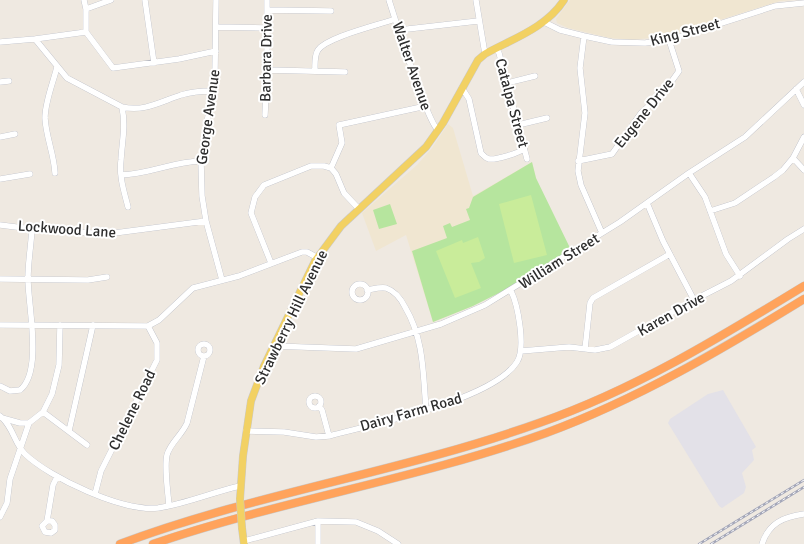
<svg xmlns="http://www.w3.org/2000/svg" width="804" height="544" font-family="Signika,sans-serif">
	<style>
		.industrial { fill: #e3e1e8 }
		.education { fill: #f0e6d1 }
		.green { fill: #b6e59e }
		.pitch { fill: #c9ec9a }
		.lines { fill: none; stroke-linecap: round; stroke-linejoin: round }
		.minor-casing { stroke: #b4b7c1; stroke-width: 6 }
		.major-casing { stroke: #c9c9c9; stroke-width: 8 }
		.highway-casing { stroke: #c9c9c9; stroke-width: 9 }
		.minor { stroke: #fff; stroke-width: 5.5 }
		.major { stroke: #f2d163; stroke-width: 7 }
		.highway { stroke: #ffa35c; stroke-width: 8 }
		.rail-casing { stroke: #a3a6b8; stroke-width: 2.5 }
		.rail { stroke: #fff; stroke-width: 1; stroke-dasharray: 3; stroke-linecap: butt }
		.major-bridge-casing { stroke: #c9c9c9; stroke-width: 8; stroke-linecap: butt }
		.major-bridge { stroke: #f2d163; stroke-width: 7 }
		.labels { text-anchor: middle; stroke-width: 4; stroke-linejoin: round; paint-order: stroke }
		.street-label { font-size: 15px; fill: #2e2e2e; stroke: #fff }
	</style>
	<rect width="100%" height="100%" fill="#efe9e1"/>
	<!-- industrial -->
	<path class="industrial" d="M723 390 756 447 752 450 754 460 742 473 746 487 744 493 722 508 719 506 668 423 670 419 708 394Z"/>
	<!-- education -->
	<path class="education" d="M570 0H794L780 1 669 36 631 40 610 38 568 28 557 23 556 19Z
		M448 124 453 128 473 196 532 162 536 178 473 306 433 322 406 235 376 251 362 213 417 165 432 148Z"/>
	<!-- green -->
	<path class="green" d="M532 162 536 178 571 250 511 287 473 306 433 322 412 251 447 238 443 226 450 223 452 227 470 220 466 209 469 208 473 197Z
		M390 204 397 224 379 229 373 210Z"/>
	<!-- pitch -->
	<path class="pitch" d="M531 195 547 255 514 263 499 204Z
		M478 237 485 258 479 262 471 263 481 288 455 298 436 251 462 240 463 243Z"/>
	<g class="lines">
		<!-- minor casing -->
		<g class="minor-casing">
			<path id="minor" d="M84 0 86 9V32L113 68 179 59 216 51
				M145 0 154 63
				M216 0 215 72 201 161 202 196 206 221 222 280
				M389 0C395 19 428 123 438 130
				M476 0 485 54
				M86 9 111 0
				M267 10 331 11
				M544 22 560 30 584 36 612 42 645 43 669 40 775 6 804 3
				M216 27 266 28
				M399 30 478 21
				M584 36 580 68 585 113 578 171 581 185 602 233
				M35 39 86 32
				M0 42 35 39 67 78 122 107C144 112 160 102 181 95 191 92 202 91 212 91
				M496 48 499 53 527 159
				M267 70 345 72
				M315 71C315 65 314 56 318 50 327 37 379 25 395 19
				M0 82 9 81
				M507 83 535 76
				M462 88 469 99 481 153C483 155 485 158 489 159 497 160 518 153 524 149
				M796 89 804 105
				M122 107C126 127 122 141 121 160 119 177 124 191 128 207
				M265 115 267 70V0
				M518 125 547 118
				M0 137 15 134
				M793 158 804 170
				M578 161 612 154 641 113 664 92 679 71 669 40
				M331 168 342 143 339 125 426 106
				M55 173C54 154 46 137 45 118 45 102 53 83 57 67
				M689 173 705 197 726 254 740 276
				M121 175C150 174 171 162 201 161
				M0 179 30 174
				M647 203 663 241 694 300
				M710 211 735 203 774 177 783 170 793 158 804 137
				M0 225 32 229 107 234 206 221
				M271 263 251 213 255 197 264 185 311 166H324L331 168 336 174 344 193 359 209
				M0 279 88 280 107 277
				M352 292a8 8 0 1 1 16 0a8 8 0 1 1-16 0Z
				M367 290C373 289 380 287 386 288 395 291 401 299 405 307 424 339 423 373 426 409
				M0 325 148 326 159 320 193 288 239 276 302 252H307L318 258
				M198 350a6 6 0 1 1 12 0a6 6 0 1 1-12 0Z
				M274 346 356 349 441 324 485 305 620 222 689 173 745 137 804 82
				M585 349 590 303 593 298 670 254
				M521 351 569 347 595 350 610 347 694 300 731 281 788 239 804 229
				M0 386 10 391 20 390C43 372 28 305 28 279 28 262 31 246 32 229
				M309 402a6 6 0 1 1 12 0a6 6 0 1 1-12 0Z
				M319 406 322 410 329 436
				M43 412 87 445
				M0 416C13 426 14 443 25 454 50 478 123 512 158 508 186 504 213 492 240 486
				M2 418 20 423H29
				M69 431 93 325
				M246 431 284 432 316 437 329 436C373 424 493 400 517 362 526 348 518 305 511 291
				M95 494 101 471 157 360V343L148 326
				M169 506C168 492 164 467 167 455 170 443 182 435 187 423L204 356
				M0 517 7 503 10 479 29 423 43 412 52 394 59 365 60 325
				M47 521H52L55 525V530L51 533 45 532 42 526 47 521 53 485 57 477
				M244 541 318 521 356 522 378 531 398 544
				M318 544V521
				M762 544C769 523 783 517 804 514"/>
		</g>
		<!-- major casing -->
		<g class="major-casing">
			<path id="major" d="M240 499 243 456 251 401 264 366 315 261 341 226 426 147 443 123 478 60 485 54C512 39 546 28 564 0
				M242 528 244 544"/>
		</g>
		<!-- highway casing -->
		<g class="highway-casing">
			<path id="highway" d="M120 544C256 493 402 472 539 423 634 390 719 338 804 286
				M153 544C282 500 418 479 546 433 638 399 721 350 804 299"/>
		</g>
		<!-- minor -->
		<use href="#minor" class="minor"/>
		<!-- major -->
		<use href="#major" class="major"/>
		<!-- highway -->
		<use href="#highway" class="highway"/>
		<!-- rail casing -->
		<g class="rail-casing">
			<path id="rail" d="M699 544 804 480
				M711 544 804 487"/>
		</g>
		<!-- rail -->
		<use href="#rail" class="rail"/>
		<!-- major-bridge casing -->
		<g class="major-bridge-casing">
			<path id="major-bridge" d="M240 499 242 528"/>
		</g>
		<!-- major-bridge -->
		<use href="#major-bridge" class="major-bridge"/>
	</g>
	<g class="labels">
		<!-- street labels -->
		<g class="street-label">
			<text transform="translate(685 32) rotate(-15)" y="5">King Street</text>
			<text transform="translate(266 58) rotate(-89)" y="5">Barbara Drive</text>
			<text transform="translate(412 66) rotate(71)" y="5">Walter Avenue</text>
			<text transform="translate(512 103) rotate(75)" y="5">Catalpa Street</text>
			<text transform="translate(644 113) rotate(-51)" y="5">Eugene Drive</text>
			<text transform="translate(208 117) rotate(-82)" y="5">George Avenue</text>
			<text transform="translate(67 229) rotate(4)" y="5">Lockwood Lane</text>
			<text transform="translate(559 261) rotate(-32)" y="5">William Street</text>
			<text transform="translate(671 314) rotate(-29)" y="5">Karen Drive</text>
			<text transform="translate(291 317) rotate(-64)" y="5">Strawberry Hill Avenue</text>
			<text transform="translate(132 410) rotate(-64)" y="5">Chelene Road</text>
			<text transform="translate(411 412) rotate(-16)" y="5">Dairy Farm Road</text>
		</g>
	</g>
</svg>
